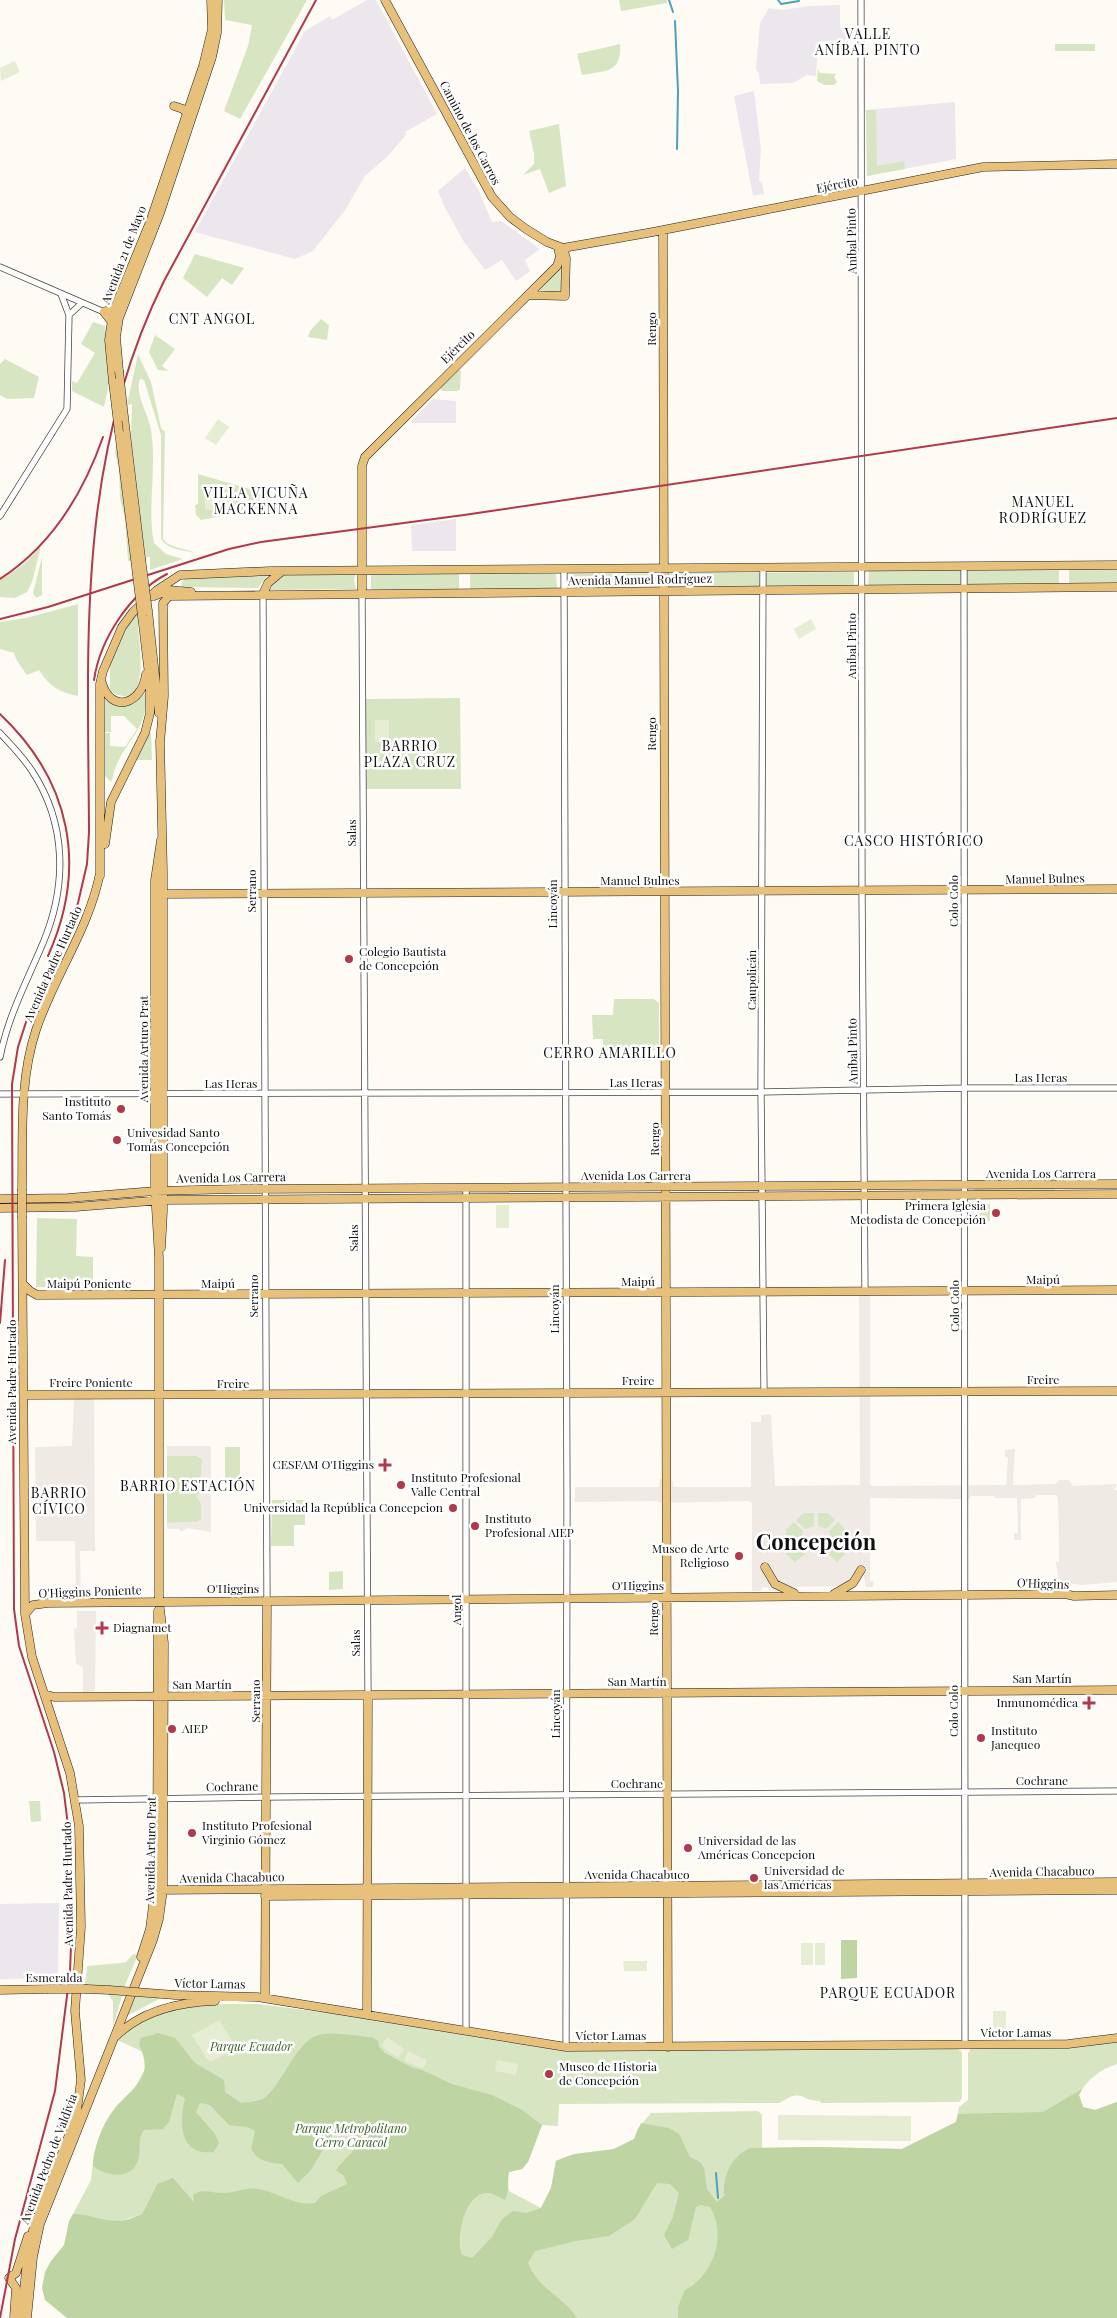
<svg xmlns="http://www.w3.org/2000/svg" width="1117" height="2318" font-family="'Playfair Display',serif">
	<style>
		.industrial { fill: #ece6ed }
		.green { fill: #d8e5c2 }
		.forest { fill: #bed4a3 }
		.pitch { fill: #e7edd3 }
		.plaza { fill: #efeae3; fill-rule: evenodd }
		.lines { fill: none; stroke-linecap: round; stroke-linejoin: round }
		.stream { stroke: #509ebd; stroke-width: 2 }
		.minor-casing { stroke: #434343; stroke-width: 7 }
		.major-casing { stroke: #212121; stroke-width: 9 }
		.minor { stroke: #fff; stroke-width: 5.5 }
		.major { stroke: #e7c17c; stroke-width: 8 }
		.rail { stroke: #b0394c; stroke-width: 2 }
		.major-bridge-casing { stroke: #212121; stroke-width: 9; stroke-linecap: butt }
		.major-bridge { stroke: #e7c17c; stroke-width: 8 }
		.poi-dot { fill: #b0394c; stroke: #fff; stroke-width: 2 }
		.labels { text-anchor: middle; stroke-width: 5; stroke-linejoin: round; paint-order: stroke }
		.street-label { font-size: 12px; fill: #101010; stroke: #fff }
		.poi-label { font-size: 12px; fill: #101010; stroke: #fff; text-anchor: start }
		.park-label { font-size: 12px; font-style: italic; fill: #3a6128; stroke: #fff }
		.neighbourhood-label { font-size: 14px; letter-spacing: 1px; fill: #101010; stroke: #fff }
		.town-label { font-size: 22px; font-weight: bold; fill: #101010; stroke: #fff }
	</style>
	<rect width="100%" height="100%" fill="#fefbf5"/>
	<!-- industrial -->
	<path class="industrial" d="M367 0H376L437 114 405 132 406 135 388 156 365 176 345 210 313 251 295 259 195 232 305 31 330 16 332 20Z
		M840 5V28H849L850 39 818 42 816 76 807 75 793 83 760 84 759 74 756 69 760 23 769 8 783 10 809 6Z
		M754 91 761 149 759 181 762 182 764 194 753 196 734 96Z
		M955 102 956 159 867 176 866 110Z
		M465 168 478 189 492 222 501 221 540 249 525 260 530 271 516 281 502 260 485 270 464 242 444 206 438 191Z
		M433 399 456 401V423H412V420Z
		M456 519V551H412L411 525Z
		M59 1903 58 1978 0 1979V1904Z"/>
	<!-- green -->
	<path class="green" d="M224 0H307L240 119 224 111 248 46 252 25 225 20Z
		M619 0H667V3L621 11Z
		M620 44C622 73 606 71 582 75L577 54Z
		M1055 44H1095V51H1055Z
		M818 69 820 73 837 74 834 76 837 82 834 85H824L817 81Z
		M866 110H876L877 166 904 161 905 169 867 176Z
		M559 124 566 186 549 193 540 169 523 175 534 164V153L529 131Z
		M195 254 244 268 232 285 222 278 207 297 183 278Z
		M559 269 563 272 561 291 542 292 539 291Z
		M321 319 329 325 327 340 308 337 310 331Z
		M93 322 105 326 109 383 104 407 72 391V381L77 383 95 353 81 344Z
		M155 335 175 349 162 366 168 371 158 370 149 352Z
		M138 354 151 382 161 428 165 432 163 539C169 548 185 548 195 553 184 550 168 550 161 539V435L144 380 140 379C134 394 149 414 151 430 157 467 147 509 154 543L166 554 183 559 150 570V557H145L131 436 132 404 127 405Z
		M5 359 39 377 34 398 7 399 0 395V364Z
		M457 369 461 371 460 389 458 391H442L440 388Z
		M117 437 132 560 128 561 125 519 120 499 119 470 115 453Z
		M198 474 271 495 274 506 201 520 196 515 195 505 198 504Z
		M41 546 32 582 27 592 15 598 0 597V580C17 570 29 561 41 546Z
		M42 557V595L36 598 33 593Z
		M1069 568 1117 569V584L1069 585Z
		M1059 569V583L868 587 869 570Z
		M854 572V589L572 588V574Z
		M287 573H356L354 580 356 589 269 590 276 580Z
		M371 574H459V589L371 591Z
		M470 574H556L557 589H470Z
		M267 576 258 588 182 587 181 583 187 577Z
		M78 604V696C59 692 50 687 39 670L27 675 17 661 14 653 0 649V622L26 618Z
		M138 611C140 618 137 621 138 629 140 648 150 715 110 691V663L129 622Z
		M146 692C148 732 126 738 114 771 113 774 113 778 111 782L105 776V733H110V746L125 747 137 729 124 716H111V732H104L105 698C122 695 130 712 146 692Z
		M460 698 461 789H366L365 699Z
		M149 733H151L152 760H135Z
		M614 999H654L659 1003V1050H652V1061L603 1060V1039H593L592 1015H613Z
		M1055 1188V1191L976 1192 974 1189Z
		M970 1204H990V1221H970Z
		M37 1218 77 1219 76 1256 93 1257V1288L36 1287Z
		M225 1447H240V1489H225Z
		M167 1456H197L202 1459 201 1490 197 1497 201 1503V1519L198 1522 167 1523Z
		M843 1499 858 1511 859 1568 854 1581 786 1587 770 1570 769 1514 776 1502Z
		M272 1500H305V1525H294V1546H271Z
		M343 1571V1589L329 1590V1572Z
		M29 1801H40L41 1821 31 1822Z
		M133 1954 138 1955 125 1985 113 2027V2002L109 1994 110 1986 85 1985 87 1966 121 1963 126 1962Z
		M132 1996 161 1998 123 2018Z
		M258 2004 361 2017 556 2049 956 2048 962 2052V2098L959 2102 821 2103 820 2101C797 2100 805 2088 779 2103L559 2104 558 2126 542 2125 528 2162 522 2169 509 2172 507 2181 509 2191 541 2208 551 2188 556 2161C572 2152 587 2155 604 2152 615 2149 624 2144 634 2139L638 2128 651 2113 758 2111 762 2115V2148L817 2147 902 2149 956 2122 959 2107 968 2100V2053L971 2048 1067 2047 1117 2042V2064C1101 2069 1086 2080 1079 2095L1083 2107 1095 2110 1117 2102V2318H480L214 2192H210L195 2203 176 2183 157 2184 142 2214 120 2221 80 2251 73 2214 91 2180 94 2153 104 2128 116 2106 133 2091 145 2069 143 2052 117 2040C153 2001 209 2004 258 2004Z"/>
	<!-- forest -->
	<path class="forest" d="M841 1940H857V1978L841 1979Z
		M158 2033 175 2038 195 2063 224 2080 225 2092 241 2103C247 2102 258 2102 264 2098 282 2085 295 2044 316 2036 326 2031 361 2036 374 2038L378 2041 379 2047 385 2053 413 2068 422 2070 452 2084 492 2095 522 2110 542 2125 528 2162 522 2169 509 2172C507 2182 510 2190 505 2200 500 2198 492 2192 487 2193 464 2193 455 2240 462 2255L472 2258 492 2237 502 2219 513 2211 526 2213 541 2208 551 2188 556 2161 574 2154 614 2149 634 2139 641 2123 669 2128 679 2134 690 2157 700 2162 704 2168 707 2189 717 2202 724 2196C723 2175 731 2157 750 2148L817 2147 902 2149 956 2122 958 2114 1043 2112 1082 2089 1079 2095 1083 2107 1095 2110 1117 2102V2318H678V2307L685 2290C714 2275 727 2235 710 2207L700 2205 696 2207 688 2240 672 2249 664 2235 673 2217 679 2193 670 2184 657 2183 635 2219 609 2236 576 2241 535 2251 528 2263C539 2290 562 2295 577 2318H67L45 2300 42 2288 45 2272 51 2261 64 2245 69 2221 73 2214C89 2214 102 2221 118 2221 126 2221 134 2217 142 2214L157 2184 173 2178 194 2202 193 2195C203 2188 211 2193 223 2193 235 2193 246 2187 258 2189 278 2192 293 2206 315 2203L321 2196 347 2184 344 2176 336 2170C343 2159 355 2154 358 2140L345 2124 331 2136 311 2170 298 2183 282 2164C268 2162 259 2162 251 2149L255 2131 247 2127 229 2125 210 2105 200 2103 196 2112 215 2134 219 2143 214 2152C179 2156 179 2123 185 2098L177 2094 169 2122 163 2129 144 2130C137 2140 141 2146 139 2157 134 2181 107 2177 93 2166 94 2146 103 2121 117 2106 135 2085 155 2076 139 2045L141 2038Z"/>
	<!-- pitch -->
	<path class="pitch" d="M15 61 20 72 1 81 0 68Z
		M218 419 229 427 216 445 205 438Z
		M205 484H220V510H205Z
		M811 619 816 629 799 639 794 629Z
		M375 720H389V742H375Z
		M496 1205H509V1228H496Z
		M801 1943H813V1965H801Z
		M815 1943H825V1965H815Z
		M623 1961H647V1971H624Z
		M993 2011H1006V2030H993Z
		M218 2021H220L236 2048 211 2062 207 2059 192 2035Z
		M387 2037 404 2049 398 2058 381 2046Z
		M408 2051 427 2060 423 2069 404 2061Z
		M497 2060 518 2064 516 2075 495 2071Z
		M778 2115 911 2116V2141L778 2140Z"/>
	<!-- plaza -->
	<path class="plaza" d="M859 1294H870V1484L872 1486 1006 1485 1008 1458 1005 1457V1450L1015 1449 1013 1485 1055 1484 1059 1480H1069L1073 1486 1117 1484 1114 1490H1117V1582L1082 1585 1063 1583 1056 1586 1059 1582 1056 1562H1059V1552L1058 1498 1056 1495H1036L1035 1498 1021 1499V1540H1014V1533H1018L1017 1498H994V1496H970V1499H961L870 1498V1581H874L873 1587H866L863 1571 845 1586 786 1587 783 1591H770L768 1588 763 1587 761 1591H752V1503L749 1501 660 1503 656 1501 575 1502V1487H659L660 1479 672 1480 674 1487H751V1422H761V1415L771 1414 775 1486 860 1485ZM804 1513H814V1526L805 1529 796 1520ZM818 1513H828L835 1520 826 1529 818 1526ZM794 1522 803 1531 800 1540H786V1530ZM838 1522 846 1530V1540H832L829 1531ZM800 1543 805 1554 795 1562 786 1554V1544ZM832 1543H846V1553L837 1562 828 1554Z
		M74 1399H94L95 1551H80L81 1598H76L75 1541H36L35 1447 72 1446Z
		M167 1446H211V1532L187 1528 181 1532 179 1529H167V1523L198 1522 201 1519V1503L197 1497 201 1490 202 1459 197 1456H167Z
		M77 1611H96L95 1691 83 1693V1667L76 1664 74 1629 77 1628Z"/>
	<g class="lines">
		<!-- stream -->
		<path class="stream" d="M669 0 673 12
			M778 0 781 4 799 1
			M675 21 678 91 677 149
			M716 2173 718 2198"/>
		<!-- minor casing -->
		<g class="minor-casing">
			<path id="minor" d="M861 0 862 891 865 1292
				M0 267 104 312
				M69 315 82 303
				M0 516 67 409 69 315 61 294
				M964 567 965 2045
				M763 568 761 1092 764 1392
				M564 570 567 1502 566 2047
				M362 593 368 1695
				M263 594 267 1600
				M0 733C11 745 23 757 32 771 67 824 67 886 43 943 27 981 8 1016 0 1057
				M0 1094 761 1092 964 1088H1117
				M466 1188V2031
				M76 1800 271 1797 1117 1791"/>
		</g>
		<!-- major casing -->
		<g class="major-casing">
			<path id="major" d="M385 0 492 197 510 217 526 229 547 242 563 248 653 232 983 167 1117 164
				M174 106 183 109 188 115
				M663 231 668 2047
				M528 295 565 296 566 258 563 248
				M111 321 104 312 115 307
				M119 371 116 337 119 318 160 213 212 57 217 33 218 0
				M113 382 109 340 113 312 150 222 203 66 212 29 211 0
				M124 417 141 558
				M119 432 135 559
				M362 593V466L365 457 557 266 560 257 558 247
				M263 594 268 583 281 572
				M154 596 169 590 191 592
				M148 611 159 713
				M102 683C111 714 142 705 146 674
				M160 740 163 871V1212L161 1248
				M160 743 164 696 163 603 169 596 1117 587
				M105 844 111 802 145 733 150 713V683L142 616
				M100 876V684L103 671 122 627 133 612 157 590 180 575 270 571 1117 565
				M162 894 1117 889
				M22 1189C23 1136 19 1081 36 1030 54 976 89 929 100 873
				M0 1199 68 1198 155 1191 236 1189 1117 1184
				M0 1208 75 1207 163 1200 1117 1194
				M22 1218 25 1614 32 1657 70 1773 79 1826 81 1927 75 2011 81 2080 76 2117
				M23 1284 30 1291 37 1295 1117 1290
				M24 1395 1117 1391
				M765 1567 775 1584 794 1593
				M834 1594 853 1583 861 1570
				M25 1614 33 1605 48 1603 1065 1594 1074 1596 1117 1595
				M44 1694 54 1697 1117 1690
				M156 1890 1117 1882
				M265 1896 1117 1890
				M141 1957 150 1929 157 1873 158 1611
				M87 1989 109 1990
				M0 1990 47 1989
				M175 1995 257 1997 566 2047 1068 2044 1117 2038
				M265 1998 267 1600
				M367 2015 368 1695
				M116 2036C143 2010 179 2002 215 2001
				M14 2318 16 2288 9 2278 16 2273 28 2236
				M21 2318 28 2252 34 2226 77 2114
				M27 2318 33 2257 40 2224 153 1940 159 1919 163 1890 164 1643 159 1601V1258L155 1191V880L161 840"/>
		</g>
		<!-- minor -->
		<use href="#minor" class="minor"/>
		<!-- major -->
		<use href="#major" class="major"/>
		<!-- rail -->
		<path class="rail" d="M0 579C51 546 83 494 103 437
			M0 619 48 607 229 549 261 542 464 515 1117 418
			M94 680C100 639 130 593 167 574
			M0 714C71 781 88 867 48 956
			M0 1323 5 1260
			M0 2318 15 2239 55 2091 70 1972 72 1919 70 1842 64 1793 54 1752 19 1646 14 1609 12 1084 18 1047 28 1016 69 929 78 903 87 864 89 832C88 640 76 459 164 281L316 0"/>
		<!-- major-bridge casing -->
		<g class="major-bridge-casing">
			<path id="major-bridge" d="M119 371 124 417
				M113 382 119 432
				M141 558 148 611
				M135 559 142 616
				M22 1189V1218
				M47 1989H87
				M109 1990 175 1995"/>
		</g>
		<!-- major-bridge -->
		<use href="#major-bridge" class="major-bridge"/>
	</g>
	<!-- markers -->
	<g class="poi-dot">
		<circle cx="349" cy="959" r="5"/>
		<circle cx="121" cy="1109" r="5"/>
		<circle cx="117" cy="1140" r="5"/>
		<circle cx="996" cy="1213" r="5"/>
		<path d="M382.5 1457.5h5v5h5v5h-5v5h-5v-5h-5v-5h5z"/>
		<circle cx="401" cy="1485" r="5"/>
		<circle cx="453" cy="1508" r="5"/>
		<circle cx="475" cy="1526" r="5"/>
		<circle cx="739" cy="1556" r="5"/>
		<path d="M99.5 1620.5h5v5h5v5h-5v5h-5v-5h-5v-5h5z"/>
		<path d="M1086.5 1695.5h5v5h5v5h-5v5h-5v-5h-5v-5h5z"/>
		<circle cx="172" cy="1729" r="5"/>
		<circle cx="981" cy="1738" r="5"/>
		<circle cx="192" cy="1833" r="5"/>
		<circle cx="688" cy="1848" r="5"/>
		<circle cx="754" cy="1878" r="5"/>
		<circle cx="549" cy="2074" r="5"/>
	</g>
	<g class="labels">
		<!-- street labels -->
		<g class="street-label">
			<text transform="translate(470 133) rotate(62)" y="4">Camino de los Carros</text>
			<text transform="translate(837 185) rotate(-11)" y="4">Ejército</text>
			<text transform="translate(852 241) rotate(-91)" y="4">Aníbal Pinto</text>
			<text transform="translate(124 255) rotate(-69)" y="4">Avenida 21 de Mayo</text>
			<text transform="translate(652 329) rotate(-90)" y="4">Rengo</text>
			<text transform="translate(458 347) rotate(-44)" y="4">Ejército</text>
			<text transform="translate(640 580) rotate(-1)" y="4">Avenida Manuel Rodríguez</text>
			<text transform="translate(852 646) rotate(-90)" y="4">Aníbal Pinto</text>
			<text transform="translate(652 734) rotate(-90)" y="4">Rengo</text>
			<text transform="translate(352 833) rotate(-90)" y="4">Salas</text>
			<text transform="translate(1045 879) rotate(-1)" y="4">Manuel Bulnes</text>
			<text x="640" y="885">Manuel Bulnes</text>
			<text transform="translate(252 891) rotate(-90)" y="4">Serrano</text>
			<text transform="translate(954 901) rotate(-90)" y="4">Colo Colo</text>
			<text transform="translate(553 904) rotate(-90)" y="4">Lincoyán</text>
			<text transform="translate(53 964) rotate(-66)" y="4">Avenida Padre Hurtado</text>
			<text transform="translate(752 980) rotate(-90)" y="4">Caupolicán</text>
			<text transform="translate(144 1049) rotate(-90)" y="4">Avenida Arturo Prat</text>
			<text transform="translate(853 1051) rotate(-91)" y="4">Aníbal Pinto</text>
			<text x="1041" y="1082">Las Heras</text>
			<text x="636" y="1087">Las Heras</text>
			<text x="231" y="1088">Las Heras</text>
			<text transform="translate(655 1139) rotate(-90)" y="4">Rengo</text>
			<text x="1041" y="1178">Avenida Los Carrera</text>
			<text x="636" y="1180">Avenida Los Carrera</text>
			<text transform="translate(231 1178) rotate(-1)" y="4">Avenida Los Carrera</text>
			<text transform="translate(354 1238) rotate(-90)" y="4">Salas</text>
			<text x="1043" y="1284">Maipú</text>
			<text x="638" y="1286">Maipú</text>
			<text x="89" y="1288">Maipú Poniente</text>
			<text x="218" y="1288">Maipú</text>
			<text transform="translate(254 1296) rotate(-90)" y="4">Serrano</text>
			<text transform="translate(955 1306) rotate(-90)" y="4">Colo Colo</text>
			<text transform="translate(555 1309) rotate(-90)" y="4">Lincoyán</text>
			<text x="1043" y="1384">Freire</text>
			<text x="638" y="1385">Freire</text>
			<text transform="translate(12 1382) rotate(-90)" y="4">Avenida Padre Hurtado</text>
			<text x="91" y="1387">Freire Poniente</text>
			<text x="233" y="1388">Freire</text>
			<text transform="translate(1043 1584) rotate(2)" y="4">O'Higgins</text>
			<text x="638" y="1590">O'Higgins</text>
			<text x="233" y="1593">O'Higgins</text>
			<text transform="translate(90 1592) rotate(-2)" y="4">O'Higgins Poniente</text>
			<text transform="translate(457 1610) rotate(-90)" y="4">Angol</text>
			<text transform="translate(654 1619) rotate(-90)" y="4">Rengo</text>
			<text transform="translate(356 1643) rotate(-90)" y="4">Salas</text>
			<text x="1042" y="1683">San Martín</text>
			<text x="637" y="1686">San Martín</text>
			<text x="202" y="1689">San Martín</text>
			<text transform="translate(256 1701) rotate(-90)" y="4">Serrano</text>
			<text transform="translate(954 1711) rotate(-90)" y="4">Colo Colo</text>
			<text transform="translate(556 1714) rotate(-90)" y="4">Lincoyán</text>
			<text x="1042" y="1785">Cochrane</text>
			<text x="637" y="1788">Cochrane</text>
			<text transform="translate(232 1787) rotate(-1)" y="4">Cochrane</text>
			<text transform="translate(151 1850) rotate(-89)" y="4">Avenida Arturo Prat</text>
			<text transform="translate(1042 1872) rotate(-1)" y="4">Avenida Chacabuco</text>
			<text x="637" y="1879">Avenida Chacabuco</text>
			<text transform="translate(232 1878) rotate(-1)" y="4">Avenida Chacabuco</text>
			<text transform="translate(68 1884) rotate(-91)" y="4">Avenida Padre Hurtado</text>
			<text x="54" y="1982">Esmeralda</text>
			<text transform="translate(210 1984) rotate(1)" y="4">Víctor Lamas</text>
			<text x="1016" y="2037">Víctor Lamas</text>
			<text x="611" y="2040">Víctor Lamas</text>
			<text transform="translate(49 2159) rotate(-69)" y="4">Avenida Pedro de Valdivia</text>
		</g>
		<!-- poi labels -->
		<g class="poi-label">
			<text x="359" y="956">Colegio Bautista<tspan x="359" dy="14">de Concepción</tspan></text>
			<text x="111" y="1106" text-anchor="end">Instituto<tspan x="111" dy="14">Santo Tomás</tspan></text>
			<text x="127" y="1137">Univesidad Santo<tspan x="127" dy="14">Tomás Concepción</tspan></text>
			<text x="986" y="1210" text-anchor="end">Primera Iglesia<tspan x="986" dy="14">Metodista de Concepción</tspan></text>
			<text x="374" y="1469" text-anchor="end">CESFAM O'Higgins</text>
			<text x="411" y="1482">Instituto Profesional<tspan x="411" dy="14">Valle Central</tspan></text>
			<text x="443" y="1512" text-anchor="end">Universidad la República Concepcion</text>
			<text x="485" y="1523">Instituto<tspan x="485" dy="14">Profesional AIEP</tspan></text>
			<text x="729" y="1553" text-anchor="end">Museo de Arte<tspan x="729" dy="14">Religioso</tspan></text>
			<text x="113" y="1632">Diagnamet</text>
			<text x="1078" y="1707" text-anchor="end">Inmunomédica</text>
			<text x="182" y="1733">AIEP</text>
			<text x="991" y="1735">Instituto<tspan x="991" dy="14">Janequeo</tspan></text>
			<text x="202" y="1830">Instituto Profesional<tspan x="202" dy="14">Virginio Gómez</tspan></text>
			<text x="698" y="1845">Universidad de las<tspan x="698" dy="14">Américas Concepcion</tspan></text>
			<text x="764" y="1875">Universidad de<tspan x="764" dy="14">las Américas</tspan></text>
			<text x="559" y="2071">Museo de Historia<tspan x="559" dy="14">de Concepción</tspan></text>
		</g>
		<!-- park labels -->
		<g class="park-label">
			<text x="251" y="2051">Parque Ecuador</text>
			<text x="351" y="2133">Parque Metropolitano<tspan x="351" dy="14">Cerro Caracol</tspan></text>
		</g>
		<!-- neighbourhood labels -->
		<g class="neighbourhood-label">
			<text x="868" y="39">VALLE<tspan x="868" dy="16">ANÍBAL PINTO</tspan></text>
			<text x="212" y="324">CNT ANGOL</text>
			<text x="256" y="498">VILLA VICUÑA<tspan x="256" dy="16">MACKENNA</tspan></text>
			<text x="1043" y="507">MANUEL<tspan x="1043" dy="16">RODRÍGUEZ</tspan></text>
			<text x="410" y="751">BARRIO<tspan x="410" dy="16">PLAZA CRUZ</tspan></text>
			<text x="914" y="846">CASCO HISTÓRICO</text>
			<text x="610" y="1058">CERRO AMARILLO</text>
			<text x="188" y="1491">BARRIO ESTACIÓN</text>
			<text x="59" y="1498">BARRIO<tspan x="59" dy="16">CÍVICO</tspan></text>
			<text x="888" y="1998">PARQUE ECUADOR</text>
		</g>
		<!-- town labels -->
		<g class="town-label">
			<text x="816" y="1550">Concepción</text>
		</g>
	</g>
</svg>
